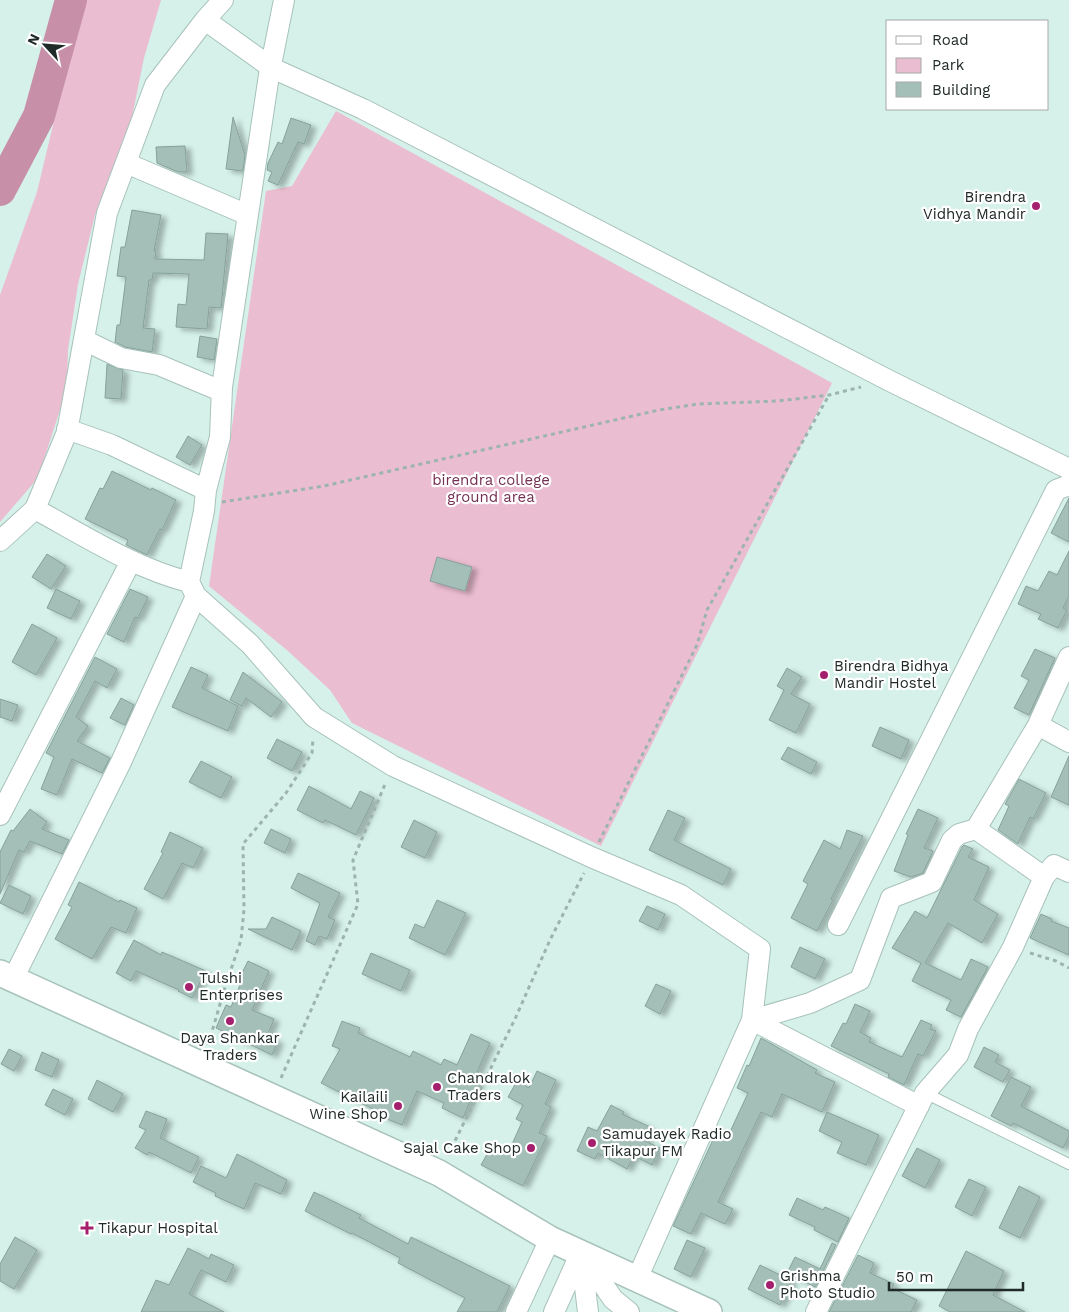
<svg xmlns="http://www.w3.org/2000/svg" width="1069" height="1312" font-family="'Work Sans',sans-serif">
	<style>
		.green { fill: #ebbdd0 }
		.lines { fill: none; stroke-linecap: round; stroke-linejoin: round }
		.river { stroke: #c790a8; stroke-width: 32 }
		.building { fill: #a3bfb7; stroke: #87a19a; filter: url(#shadow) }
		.service-casing { stroke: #a7c2ba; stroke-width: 12 }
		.minor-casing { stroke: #a7c2ba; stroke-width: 22 }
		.tertiary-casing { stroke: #a7c2ba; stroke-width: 28 }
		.path { stroke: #9db3ad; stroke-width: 3; stroke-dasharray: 4 4; stroke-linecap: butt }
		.service { stroke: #fff; stroke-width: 10 }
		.minor { stroke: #fff; stroke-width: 20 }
		.tertiary { stroke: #fff; stroke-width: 25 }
		.poi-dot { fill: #a4206c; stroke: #fff; stroke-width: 2 }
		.labels { text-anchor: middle; stroke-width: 4.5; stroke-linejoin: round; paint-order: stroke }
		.poi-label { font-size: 15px; fill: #202a28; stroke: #fff; text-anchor: start }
		.park-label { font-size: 15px; fill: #743053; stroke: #fff }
	</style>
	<defs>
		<filter id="shadow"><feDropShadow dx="5.5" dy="3" stdDeviation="2.5" flood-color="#0004"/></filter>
	</defs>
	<rect width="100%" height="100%" fill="#d5f1e9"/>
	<!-- green -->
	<path class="green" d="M83 0H161L144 58 132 117 95 215 78 284 68 350 67 388 38 478 0 522V295L37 192Z
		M336 111 832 383 601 846 352 723 330 690 288 651 209 586 266 191 292 186Z"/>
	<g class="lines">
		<!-- river -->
		<path class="river" d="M0 190 39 116 71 0"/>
	</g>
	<!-- building -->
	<path class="building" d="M233 117 245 155 243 171 226 169Z
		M291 118 311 125 304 144 298 142 278 185 268 181 272 172 267 170 268 163 278 142 282 144Z
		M185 146 187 172H178L157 163 156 147Z
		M132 210 161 215 154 251H156L155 259 204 260 206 233 228 234 221 308 209 307 207 329 176 327 178 304 186 305 189 274 153 273 152 280H149L143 328 155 329 152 352 125 347 115 342 117 325H120L126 277 117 276 121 247H125Z
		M200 336 217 339 214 360 197 357Z
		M107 364 123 370 121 399 105 398Z
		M188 436 202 445 190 465 176 457Z
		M112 471 151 490 152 488 176 500 162 530 160 529 147 555 126 545 128 540 85 519 100 488 103 489Z
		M1069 498V542L1051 533Z
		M1069 551V596L1063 608 1067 610 1058 628 1038 619 1041 614 1018 604 1026 586 1038 591 1049 571 1057 575Z
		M47 554 66 566 51 589 32 577Z
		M437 557 472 567 465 591 430 581Z
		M56 589 80 601 71 619 47 608Z
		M130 589 148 597 138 618 135 617 124 642 107 634Z
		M32 624 57 638 36 675 12 662Z
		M1035 649 1055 658 1029 715 1014 708 1029 680 1021 676Z
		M95 657 117 669 107 688 95 681 76 717 88 726 77 741 110 758 102 773 72 759 57 795 41 789 54 757 46 753Z
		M191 667 208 675 202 688 238 706 228 731 172 707Z
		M787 668 802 677 791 694 810 704 796 733 769 720 784 690 777 686Z
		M243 672 282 702 271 717 246 698 242 706 230 700Z
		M121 698 134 705 125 725 110 718Z
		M0 699 18 705 12 721 0 717Z
		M880 727 909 740 901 759 872 746Z
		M277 739 302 752 292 771 267 758Z
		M788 747 817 762 811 774 781 759Z
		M1069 756V805L1051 797Z
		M201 761 232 777 221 798 189 782Z
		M1019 779 1046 793 1033 819 1030 817 1018 844 998 830 1009 806 1005 804Z
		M309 786 351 809 360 791 374 798 356 835 325 820 323 823 297 810Z
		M30 809 47 822 42 829 69 840 62 854 30 841 24 852 19 850 0 894V852L11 830 13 831Z
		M918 809 938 818 924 848 933 851 923 873 911 877 894 871 908 835 906 834Z
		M668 810 685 818 674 840 731 869 723 885 649 850Z
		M414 820 437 832 425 858 401 847Z
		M271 829 291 839 285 853 264 843Z
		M847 830 863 836 831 899 833 900 817 931 791 918 808 884 803 881 824 840 840 849Z
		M170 832 203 848 193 868 182 863 163 899 144 889 163 853 161 852Z
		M964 845 973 849 968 857 989 867 974 900 998 914 982 943 948 923 925 963 961 980 971 959 988 967 961 1017 946 1010 951 1000 912 981 921 963 892 948 915 911 927 918 962 847Z
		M298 873 340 893 328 917 335 920 327 939 319 936 315 945 306 941 320 903 291 888Z
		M79 882 119 902 120 900 137 908 126 933 111 927 92 959 55 939 72 907 68 905Z
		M9 885 31 896 23 914 0 903Z
		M437 900 466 913 445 955 409 938 415 924 424 928Z
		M647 906 665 914 658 930 639 921Z
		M1041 914 1052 919 1051 921 1069 928V955L1030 938Z
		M272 917 301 931 292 950 248 929H266Z
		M134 940 161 955 162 952 206 971 192 998 178 991 179 990 136 971 131 981 116 973Z
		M800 947 825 959 815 979 791 967Z
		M371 953 410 970 401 991 362 974Z
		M248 961 269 971 252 1010 274 1019 267 1036 278 1041 272 1055 216 1028 226 1005 231 1007 242 980 239 979Z
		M656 984 671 991 660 1014 645 1006Z
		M855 1004 870 1011 860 1032 871 1038 869 1042 902 1057 921 1020 932 1025 930 1029 936 1031 923 1056 918 1054 904 1085 888 1077 889 1074 831 1046 843 1023 846 1024Z
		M342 1021 360 1028 358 1033 410 1057 413 1051 441 1065 444 1059 457 1065 471 1034 490 1043 474 1079 479 1081 463 1118 442 1108 444 1103 417 1091 402 1125 382 1117 383 1114 321 1083 340 1049 332 1046Z
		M761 1038 817 1070 815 1073 835 1082 822 1112 782 1094 772 1117 761 1112 718 1202 733 1209 725 1224 701 1213 691 1234 673 1226 718 1129 729 1134 748 1093 737 1088 747 1065 749 1066Z
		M984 1047 999 1055 995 1062 1010 1070 1003 1082 974 1067Z
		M9 1049 22 1056 14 1071 1 1064Z
		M42 1052 59 1060 52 1077 35 1070Z
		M537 1071 556 1080 545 1104 551 1107 539 1133 547 1136 523 1186 481 1165 492 1145 508 1153 522 1122 516 1119 523 1105 508 1097 517 1081 529 1088Z
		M1011 1077 1031 1087 1021 1106 1069 1131V1136L1063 1148 1013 1123 1011 1126 991 1116Z
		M97 1080 123 1094 113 1112 88 1099Z
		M53 1089 73 1099 65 1115 45 1105Z
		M611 1105 624 1112 622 1114 650 1127 645 1141 660 1148 652 1165 634 1156 627 1169 598 1153 595 1159 577 1151 588 1127 597 1131Z
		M146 1111 167 1119 160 1138 199 1157 191 1173 149 1152 147 1155 135 1148 146 1130 139 1127Z
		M827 1112 879 1135 866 1165 837 1153 842 1142 819 1131Z
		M917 1148 940 1160 925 1188 902 1176Z
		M237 1154 287 1180 281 1194 255 1183 244 1209 215 1196 216 1193 193 1182 201 1166 226 1178Z
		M969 1179 986 1187 972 1216 955 1207Z
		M1019 1186 1040 1197 1020 1238 999 1228Z
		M314 1192 361 1215 359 1218 408 1244 411 1237 510 1286 497 1312H457L465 1298 398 1263 400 1258 352 1233 351 1234 305 1211Z
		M797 1198 823 1210 825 1207 849 1218 838 1242 814 1230 815 1227 789 1215Z
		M15 1237 37 1250 14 1289 0 1281V1264Z
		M687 1240 705 1248 691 1277 674 1269Z
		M832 1243 836 1245 815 1287 787 1273 795 1257 820 1269Z
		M188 1248 209 1259 211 1254 234 1265 226 1282 201 1270 189 1294 224 1312H141L156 1280 169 1285Z
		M966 1251 1004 1271 993 1295 1025 1312H950L939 1306Z
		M858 1255 874 1263 870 1273 894 1284 892 1288 917 1300 911 1312H829Z
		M760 1265 792 1281 780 1305 748 1289Z"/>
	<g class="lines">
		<!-- service casing -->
		<g class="service-casing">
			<path id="service" d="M925 1093 1069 1164"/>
		</g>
		<!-- minor casing -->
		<g class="minor-casing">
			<path id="minor" d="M205 20 272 68 363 109 890 381 1069 469
				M126 163 248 215
				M84 340 121 358 159 365 221 391
				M67 429 112 445 206 490 204 511 189 582
				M206 490 220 437 222 387 269 75 284 0
				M35 509C85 536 134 568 189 582L195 594
				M0 541 35 509 67 432 107 213 155 85 205 20 223 0
				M1038 725 1069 742
				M0 815 131 561
				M976 829 1038 725 1069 657
				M838 925 1056 490 1069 485
				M13 979 121 762 196 596 250 644 314 717 393 766 591 857 681 895 760 949 752 1020 810 1003 860 980 891 898 932 882 952 840 959 834 976 829 1044 877
				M581 1252 613 1299 629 1312
				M581 1254 588 1312
				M637 1279 752 1020 919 1106
				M516 1312 550 1239
				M554 1312 581 1252
				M816 1312 925 1093 958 1055 968 1029 1013 947 1044 877 1054 865 1069 872"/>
		</g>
		<!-- tertiary casing -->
		<g class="tertiary-casing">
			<path id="tertiary" d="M0 973 439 1173 550 1239 709 1312"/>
		</g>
		<!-- path -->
		<path class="path" d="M222 502 324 486 659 410 698 404 778 401 829 395 861 387
			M599 842 697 645 707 610 829 395
			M1030 953 1056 961 1069 968
			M208 1045 226 984 241 940 244 910 243 844 286 793 312 753 313 738
			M281 1078 358 904 353 860 386 782
			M448 1155 515 1019 550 940 584 873"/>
		<!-- service -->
		<use href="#service" class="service"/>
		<!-- minor -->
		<use href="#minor" class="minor"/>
		<!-- tertiary -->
		<use href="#tertiary" class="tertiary"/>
	</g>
	<!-- markers -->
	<g class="poi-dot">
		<circle cx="1036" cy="206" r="5"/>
		<circle cx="824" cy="675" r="5"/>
		<circle cx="189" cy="987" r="5"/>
		<circle cx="230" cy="1021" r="5"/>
		<circle cx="437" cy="1087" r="5"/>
		<circle cx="398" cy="1106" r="5"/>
		<circle cx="592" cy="1143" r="5"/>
		<circle cx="531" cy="1148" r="5"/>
		<path d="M84.5 1220.5h5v5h5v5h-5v5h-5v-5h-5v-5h5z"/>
		<circle cx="770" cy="1285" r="5"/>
	</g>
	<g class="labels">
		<!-- poi labels -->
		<g class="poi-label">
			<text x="1026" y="202" text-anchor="end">Birendra<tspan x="1026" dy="17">Vidhya Mandir</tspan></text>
			<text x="834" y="671">Birendra Bidhya<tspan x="834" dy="17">Mandir Hostel</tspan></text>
			<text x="199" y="983">Tulshi<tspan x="199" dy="17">Enterprises</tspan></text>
			<text x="230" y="1043" text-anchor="middle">Daya Shankar<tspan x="230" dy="17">Traders</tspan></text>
			<text x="447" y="1083">Chandralok<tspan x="447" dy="17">Traders</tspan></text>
			<text x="388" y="1102" text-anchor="end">Kailaili<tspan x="388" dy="17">Wine Shop</tspan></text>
			<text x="602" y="1139">Samudayek Radio<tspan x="602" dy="17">Tikapur FM</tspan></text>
			<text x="521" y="1153" text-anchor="end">Sajal Cake Shop</text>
			<text x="98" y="1233">Tikapur Hospital</text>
			<text x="780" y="1281">Grishma<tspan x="780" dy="17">Photo Studio</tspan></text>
		</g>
		<!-- park labels -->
		<g class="park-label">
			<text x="491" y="485">birendra college<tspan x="491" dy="17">ground area</tspan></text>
		</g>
	</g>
	<!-- legend -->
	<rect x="886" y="20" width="162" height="90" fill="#ffffff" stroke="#a6aaa9"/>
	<rect x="896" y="36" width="25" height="8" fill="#ffffff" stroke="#a6aaa9"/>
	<text x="932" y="45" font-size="15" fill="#202a28">Road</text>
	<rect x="896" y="58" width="25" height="15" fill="#ebbdd0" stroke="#a6aaa9"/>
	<text x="932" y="70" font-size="15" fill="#202a28">Park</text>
	<rect x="896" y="82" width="25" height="15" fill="#a3bfb7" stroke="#a6aaa9"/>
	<text x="932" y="95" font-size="15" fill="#202a28">Building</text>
	<!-- north arrow -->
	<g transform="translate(45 45) rotate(296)" stroke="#ffffff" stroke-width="4" paint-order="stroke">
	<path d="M0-4L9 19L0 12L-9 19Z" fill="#202a28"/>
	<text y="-8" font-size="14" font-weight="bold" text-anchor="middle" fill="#202a28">N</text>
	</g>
	<!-- scale -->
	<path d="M889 1282v8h134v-8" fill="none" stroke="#202a28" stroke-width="2.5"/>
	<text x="896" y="1282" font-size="15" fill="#202a28" stroke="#ffffff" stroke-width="4" paint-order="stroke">50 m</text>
</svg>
